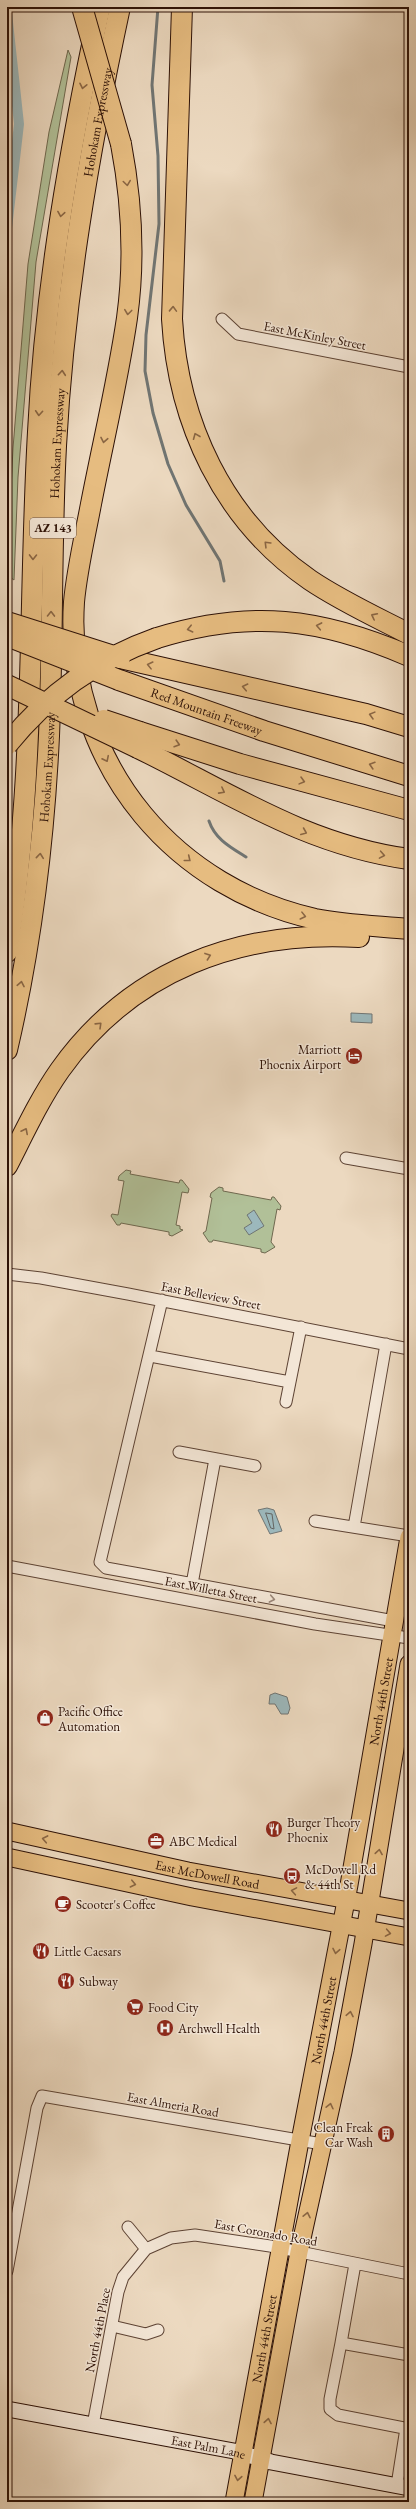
<svg xmlns="http://www.w3.org/2000/svg" width="416" height="2509" font-family="'EB Garamond',serif">
	<style>
		.green { fill: #b1c098; stroke: #6f684f }
		.water { fill: #9cb8bc; stroke: #707573 }
		.lines { fill: none; stroke-linecap: round; stroke-linejoin: round }
		.shore { stroke: #646461; stroke-width: 1 }
		.stream { stroke: #707573; stroke-width: 3 }
		.canal { stroke: #9cb8bc; stroke-width: 10 }
		.street-casing { stroke: #5d4334; stroke-width: 13 }
		.secondary-casing { stroke: #2d1106; stroke-width: 17 }
		.primary-casing { stroke: #2d1106; stroke-width: 19 }
		.highway-casing { stroke: #2d1106; stroke-width: 22 }
		.street { stroke: #f3e6d6; stroke-width: 11 }
		.secondary { stroke: #f3e6d6; stroke-width: 15 }
		.primary { stroke: #e6bc80; stroke-width: 17 }
		.highway { stroke: #e6bc80; stroke-width: 20 }
		.highway-bridge-casing { stroke: #2d1106; stroke-width: 22; stroke-linecap: butt }
		.highway-bridge { stroke: #e6bc80; stroke-width: 20 }
		.oneway { stroke: #8a6643 }
		.oneway2 { stroke: #9a8678 }
		.labels { text-anchor: middle; stroke-width: 3; stroke-linejoin: round; paint-order: stroke }
		.shield { fill: #f3e6d6; stroke: #685144; stroke-width: 1 }
		.shield-label { font-size: 12px; font-weight: bold; fill: #2d1106 }
		.street-label { font-size: 13px; fill: #2d1106; stroke: #f3e6d6 }
		.poi-label { font-size: 13px; fill: #2d1106; stroke: #f3e6d6; text-anchor: start }
	</style>
	<rect width="100%" height="100%" fill="#ecd9c0"/>
	<filter id="stains"><feTurbulence type="fractalNoise" baseFrequency=".005" numOctaves="4"/><feColorMatrix values="0 0 0 0 .2 0 0 0 0 .09 0 0 0 0 .02 0 0 0 .5 -.17"/></filter>
	<radialGradient id="worn" r=".72"><stop offset=".6" stop-color="#630" stop-opacity="0"/><stop offset="1" stop-color="#630" stop-opacity=".3"/></radialGradient>
	<!-- green -->
	<path class="green" d="M68 50 71 57 36 262 18 477 14 580 7 575 13 448 28 264 49 132Z
		M126 1170 131 1171 130 1174 179 1183 180 1180H182L189 1189 188 1193 182 1192 176 1225 180 1226V1229L183 1230 172 1236 169 1235V1232L121 1223 120 1225H117L111 1216 112 1214 118 1215 124 1181 118 1180 119 1176Z
		M219 1187 223 1188V1191L271 1200 272 1197H274L281 1206 280 1210 277 1209 271 1242 275 1247 265 1253 261 1252V1249L213 1240 212 1242H209L203 1233 206 1231 212 1198 210 1197 211 1193Z"/>
	<!-- water -->
	<path class="water" d="M351 1013 372 1014V1023L351 1022Z
		M254 1210 264 1226 249 1235 244 1228 252 1223 247 1215Z
		M267 1508 274 1510 282 1531 270 1534 258 1510Z
		M275 1693 287 1697 290 1708 288 1714H281L275 1704H269L270 1695Z"/>
	<g class="lines">
		<!-- shore -->
		<path class="shore" d="M266 1513 272 1514 274 1529 271 1528Z"/>
		<!-- stream -->
		<path class="stream" d="M158 7 152 85 158 156 159 224 146 335 145 371 153 413 168 464 186 505 220 561 224 581
			M209 821C215 839 230 847 246 857"/>
		<!-- canal -->
		<path class="canal" d="M7 13 19 124 7 228"/>
		<!-- street casing -->
		<g class="street-casing">
			<path id="street" d="M222 319 238 334 409 367
				M346 1158 409 1169
				M7 1274 41 1278 128 1294 409 1349
				M162 1300 100 1562 106 1568 145 1575 394 1621
				M150 1356 290 1382
				M286 1402 301 1327
				M179 1452 255 1466
				M315 1521 409 1536
				M354 1527 386 1344
				M7 1566 315 1624 409 1638
				M192 1584 215 1459
				M128 2227 146 2249 171 2238 195 2235 270 2246 409 2274
				M7 2271 37 2108 42 2096 322 2144
				M112 2326 146 2334 158 2330
				M341 2343 355 2264
				M409 2355 341 2343 330 2399V2409L338 2415 409 2429
				M93 2425 118 2292 123 2277 146 2249
				M397 2485 406 2428"/>
		</g>
		<!-- secondary casing -->
		<g class="secondary-casing">
			<g id="secondary">
				<path id="s1" d="M7 2409 234 2451 271 2462 409 2488"/>
			</g>
		</g>
		<!-- primary casing -->
		<g class="primary-casing">
			<g id="primary">
				<path id="s2" d="M7 1831 188 1871 409 1911"/>
				<path d="M7 1857 192 1897 409 1937"/>
				<path id="s3" d="M234 2502 300 2141 349 1885 409 1537"/>
				<path d="M253 2502 299 2252 343 2052 363 1944 409 1664"/>
			</g>
		</g>
		<!-- highway casing -->
		<g class="highway-casing">
			<g id="highway">
				<path d="M182 7 172 319C178 423 223 520 310 580 341 601 376 617 409 634"/>
				<path d="M121 144C132 202 135 260 127 318 118 380 103 442 91 504 85 536 77 569 74 602 69 679 94 756 143 815 187 868 248 904 315 919 346 925 378 926 409 929"/>
				<path d="M157 638C250 609 321 618 409 656"/>
				<path d="M120 658 366 714 409 727"/>
				<path id="s4" d="M119 680 264 731 409 776"/>
				<path d="M140 732 240 764 409 810"/>
				<path d="M138 748C230 793 306 845 409 859"/>
				<path d="M7 952C36 780 28 606 38 432 45 288 70 147 100 7"/>
				<path id="s5" d="M7 1050C31 947 44 842 49 736 53 639 51 542 56 446 64 297 89 152 120 7"/>
				<path d="M7 1166C24 1133 39 1100 60 1070 131 970 240 930 359 937"/>
			</g>
		</g>
		<!-- street -->
		<use href="#street" class="street"/>
		<!-- secondary -->
		<use href="#secondary" class="secondary"/>
		<!-- primary -->
		<use href="#primary" class="primary"/>
		<!-- highway -->
		<use href="#highway" class="highway"/>
		<!-- highway-bridge casing -->
		<g class="highway-bridge-casing">
			<path id="highway-bridge" d="M82 7 121 144
				M7 622 120 658
				M7 636 119 680
				M7 685 138 748
				M104 720 140 732
				M7 745C47 695 97 659 157 638"/>
		</g>
		<!-- highway-bridge -->
		<use href="#highway-bridge" class="highway-bridge"/>
	</g>
	<!-- one-way arrows -->
	<defs><path id="oneway-chevron" d="M-2-3.5L2.5 0L-2 3.5" fill="none" stroke-width="1.6" stroke-linecap="round" stroke-linejoin="round"/></defs>
	<g class="oneway">
		<use href="#oneway-chevron" transform="translate(83 86) rotate(102)"/>
		<use href="#oneway-chevron" transform="translate(127 183) rotate(82)"/>
		<use href="#oneway-chevron" transform="translate(61 214) rotate(99)"/>
		<use href="#oneway-chevron" transform="translate(173 309) rotate(-88)"/>
		<use href="#oneway-chevron" transform="translate(128 312) rotate(97)"/>
		<use href="#oneway-chevron" transform="translate(62 373) rotate(-85)"/>
		<use href="#oneway-chevron" transform="translate(39 413) rotate(94)"/>
		<use href="#oneway-chevron" transform="translate(196 436) rotate(-112)"/>
		<use href="#oneway-chevron" transform="translate(104 440) rotate(101)"/>
		<use href="#oneway-chevron" transform="translate(267 544) rotate(-135)"/>
		<use href="#oneway-chevron" transform="translate(33 557) rotate(91)"/>
		<use href="#oneway-chevron" transform="translate(51 614) rotate(-89)"/>
		<use href="#oneway-chevron" transform="translate(374 616) rotate(-153)"/>
		<use href="#oneway-chevron" transform="translate(319 626) rotate(-169)"/>
		<use href="#oneway-chevron" transform="translate(190 629) rotate(167)"/>
		<use href="#oneway-chevron" transform="translate(150 665) rotate(-166)"/>
		<use href="#oneway-chevron" transform="translate(245 687) rotate(-168)"/>
		<use href="#oneway-chevron" transform="translate(372 715) rotate(-165)"/>
		<use href="#oneway-chevron" transform="translate(177 744) rotate(17)"/>
		<use href="#oneway-chevron" transform="translate(106 759) rotate(64)"/>
		<use href="#oneway-chevron" transform="translate(372 765) rotate(-163)"/>
		<use href="#oneway-chevron" transform="translate(302 781) rotate(15)"/>
		<use href="#oneway-chevron" transform="translate(222 791) rotate(28)"/>
		<use href="#oneway-chevron" transform="translate(304 832) rotate(23)"/>
		<use href="#oneway-chevron" transform="translate(382 855) rotate(10)"/>
		<use href="#oneway-chevron" transform="translate(40 856) rotate(-84)"/>
		<use href="#oneway-chevron" transform="translate(188 859) rotate(39)"/>
		<use href="#oneway-chevron" transform="translate(303 916) rotate(14)"/>
		<use href="#oneway-chevron" transform="translate(208 956) rotate(-20)"/>
		<use href="#oneway-chevron" transform="translate(21 984) rotate(-79)"/>
		<use href="#oneway-chevron" transform="translate(99 1025) rotate(-44)"/>
		<use href="#oneway-chevron" transform="translate(25 1131) rotate(-63)"/>
		<use href="#oneway-chevron" transform="translate(45 1839) rotate(-169)"/>
		<use href="#oneway-chevron" transform="translate(379 1852) rotate(-81)"/>
		<use href="#oneway-chevron" transform="translate(133 1884) rotate(13)"/>
		<use href="#oneway-chevron" transform="translate(294 1891) rotate(-170)"/>
		<use href="#oneway-chevron" transform="translate(388 1933) rotate(10)"/>
		<use href="#oneway-chevron" transform="translate(336 1951) rotate(101)"/>
		<use href="#oneway-chevron" transform="translate(350 2014) rotate(-79)"/>
		<use href="#oneway-chevron" transform="translate(330 2106) rotate(-77)"/>
		<use href="#oneway-chevron" transform="translate(307 2215) rotate(-78)"/>
		<use href="#oneway-chevron" transform="translate(268 2421) rotate(-80)"/>
		<use href="#oneway-chevron" transform="translate(238 2478) rotate(100)"/>
	</g>
	<use class="oneway2" href="#oneway-chevron" transform="translate(272 1599) rotate(11)"/>
	<!-- icons -->
	<defs>
		<g id="hotel-disc" transform="scale(0.9)"><circle r="9.5" fill="#8f2418" stroke="#f3e6d6"/><path d="M-6-4.5h1.5V1H6V5H4.5V3h-9V5H-6ZM-4 0a1.8 1.8 0 1 1 3.6 0ZM.5 0V-2.5h3Q6-2.5 6 0Z" fill="#fff"/></g>
		<g id="shop-disc" transform="scale(0.9)"><circle r="9.5" fill="#8f2418" stroke="#f3e6d6"/><path d="M-5-2.5h2.3a2.7 3.5 0 0 1 5.4 0H5L5.5 6h-11ZM-1.5-2.5h3a1.5 2.3 0 0 0-3 0Z" fill="#fff"/></g>
		<g id="restaurant-disc" transform="scale(0.9)"><circle r="9.5" fill="#8f2418" stroke="#f3e6d6"/><path d="M-5-6h1v4h1v-4h1v4h1v-4h1v5L-1.5 .5V6h-2V.5L-5-1ZM5-6V6H3V1.5H1.5Q1.5-4 5-6Z" fill="#fff"/></g>
		<g id="office-disc" transform="scale(0.9)"><circle r="9.5" fill="#8f2418" stroke="#f3e6d6"/><path d="M-6-3h4V-5.5h4V-3h4V5H-6ZM-1-4.5V-3h2v-1.5ZM-6 0V1H6V0Z" fill="#fff"/></g>
		<g id="bus-disc" transform="scale(0.9)"><circle r="9.5" fill="#8f2418" stroke="#f3e6d6"/><path d="M-5-6H5V4H4V6H2V4H-2V6H-4V4H-5ZM-3.5-4V0h7V-4ZM-3.5 1.2v1.5H-2V1.2ZM2 1.2v1.5H3.5V1.2Z" fill="#fff"/></g>
		<g id="cafe-disc" transform="scale(0.9)"><circle r="9.5" fill="#8f2418" stroke="#f3e6d6"/><path d="M-5.5-4.5H6V0H3Q3 3.5 0 3.5H-2.5Q-5.5 3.5-5.5 0ZM3-3.2v2h1.7v-2ZM-6 4.5H4V6H-6Z" fill="#fff"/></g>
		<g id="supermarket-disc" transform="scale(0.9)"><circle r="9.5" fill="#8f2418" stroke="#f3e6d6"/><path d="M-6-5.5h2.5l.6 2H6L4.5 2H-2.5L-4.4-4H-6ZM-1.5 3.2a1.3 1.3 0 1 0 .1 0ZM3 3.2a1.3 1.3 0 1 0 .1 0Z" fill="#fff"/></g>
		<g id="hospital-disc" transform="scale(0.9)"><circle r="9.5" fill="#8f2418" stroke="#f3e6d6"/><path d="M-5-5h3v3.5h4V-5h3V5h-3V1.5h-4V5h-3Z" fill="#fff"/></g>
		<g id="building-disc" transform="scale(0.9)"><circle r="9.5" fill="#8f2418" stroke="#f3e6d6"/><path d="M-4-6H4V6H1V3H-1V6H-4ZM-2.5-4.3h1.7v1.8h-1.7ZM.8-4.3h1.7v1.8H.8ZM-2.5-1h1.7V.8h-1.7ZM.8-1h1.7V.8H.8Z" fill="#fff"/></g>
	</defs>
	<g fill-rule="evenodd">
		<use href="#hotel-disc" x="354" y="1056"/>
		<use href="#shop-disc" x="45" y="1718"/>
		<use href="#restaurant-disc" x="274" y="1829"/>
		<use href="#office-disc" x="156" y="1841"/>
		<use href="#bus-disc" x="292" y="1876"/>
		<use href="#cafe-disc" x="63" y="1904"/>
		<use href="#restaurant-disc" x="41" y="1951"/>
		<use href="#restaurant-disc" x="66" y="1981"/>
		<use href="#supermarket-disc" x="135" y="2007"/>
		<use href="#hospital-disc" x="165" y="2028"/>
		<use href="#building-disc" x="386" y="2134"/>
	</g>
	<g class="labels">
		<!-- shield labels -->
		<rect class="shield" x="30" y="518" width="46" height="20" rx="3"/>
		<g class="shield-label">
			<text x="53" y="532">AZ 143</text>
		</g>
		<!-- street labels -->
		<g class="street-label">
			<text dy="5" stroke="none"><textPath href="#s5" startOffset="934">Hohokam Expressway</textPath></text>
			<text transform="translate(315 335) rotate(11)" y="5">East McKinley Street</text>
			<text dy="5" stroke="none"><textPath href="#s5" startOffset="610">Hohokam Expressway</textPath></text>
			<text dy="5" stroke="none"><textPath href="#s4" startOffset="93">Red Mountain Freeway</textPath></text>
			<text dy="5" stroke="none"><textPath href="#s5" startOffset="286">Hohokam Expressway</textPath></text>
			<text transform="translate(211 1295) rotate(11)" y="5">East Belleview Street</text>
			<text transform="translate(211 1589) rotate(11)" y="5">East Willetta Street</text>
			<text dy="5" stroke="none"><textPath href="#s3" startOffset="814">North 44th Street</textPath></text>
			<text dy="5" stroke="none"><textPath href="#s2" startOffset="205">East McDowell Road</textPath></text>
			<text dy="5" stroke="none"><textPath href="#s3" startOffset="490">North 44th Street</textPath></text>
			<text transform="translate(173 2104) rotate(10)" y="5">East Almeria Road</text>
			<text transform="translate(266 2232) rotate(10)" y="5">East Coronado Road</text>
			<text transform="translate(97 2330) rotate(-79)" y="5">North 44th Place</text>
			<text dy="5" stroke="none"><textPath href="#s3" startOffset="166">North 44th Street</textPath></text>
			<text dy="5" stroke="none"><textPath href="#s1" startOffset="205">East Palm Lane</textPath></text>
		</g>
		<!-- poi labels -->
		<g class="poi-label">
			<text x="341" y="1054" text-anchor="end">Marriott<tspan x="341" dy="15">Phoenix Airport</tspan></text>
			<text x="58" y="1716">Pacific Office<tspan x="58" dy="15">Automation</tspan></text>
			<text x="287" y="1827">Burger Theory<tspan x="287" dy="15">Phoenix</tspan></text>
			<text x="169" y="1846">ABC Medical</text>
			<text x="305" y="1874">McDowell Rd<tspan x="305" dy="15">&amp; 44th St</tspan></text>
			<text x="76" y="1909">Scooter's Coffee</text>
			<text x="54" y="1956">Little Caesars</text>
			<text x="79" y="1986">Subway</text>
			<text x="148" y="2012">Food City</text>
			<text x="178" y="2033">Archwell Health</text>
			<text x="373" y="2132" text-anchor="end">Clean Freak<tspan x="373" dy="15">Car Wash</tspan></text>
		</g>
	</g>
	<!-- margin -->
	<rect width="416" height="2509" fill="none" stroke="#ecd9c0" stroke-width="24"/>
	<rect x="8" y="8" width="400" height="2493" fill="none" stroke="#2d1106" stroke-width="2"/>
	<rect x="12" y="12" width="392" height="2485" fill="none" stroke="#2d1106"/>
	<rect width="100%" height="100%" filter="url(#stains)"/>
	<rect width="100%" height="100%" fill="url(#worn)"/>
</svg>
